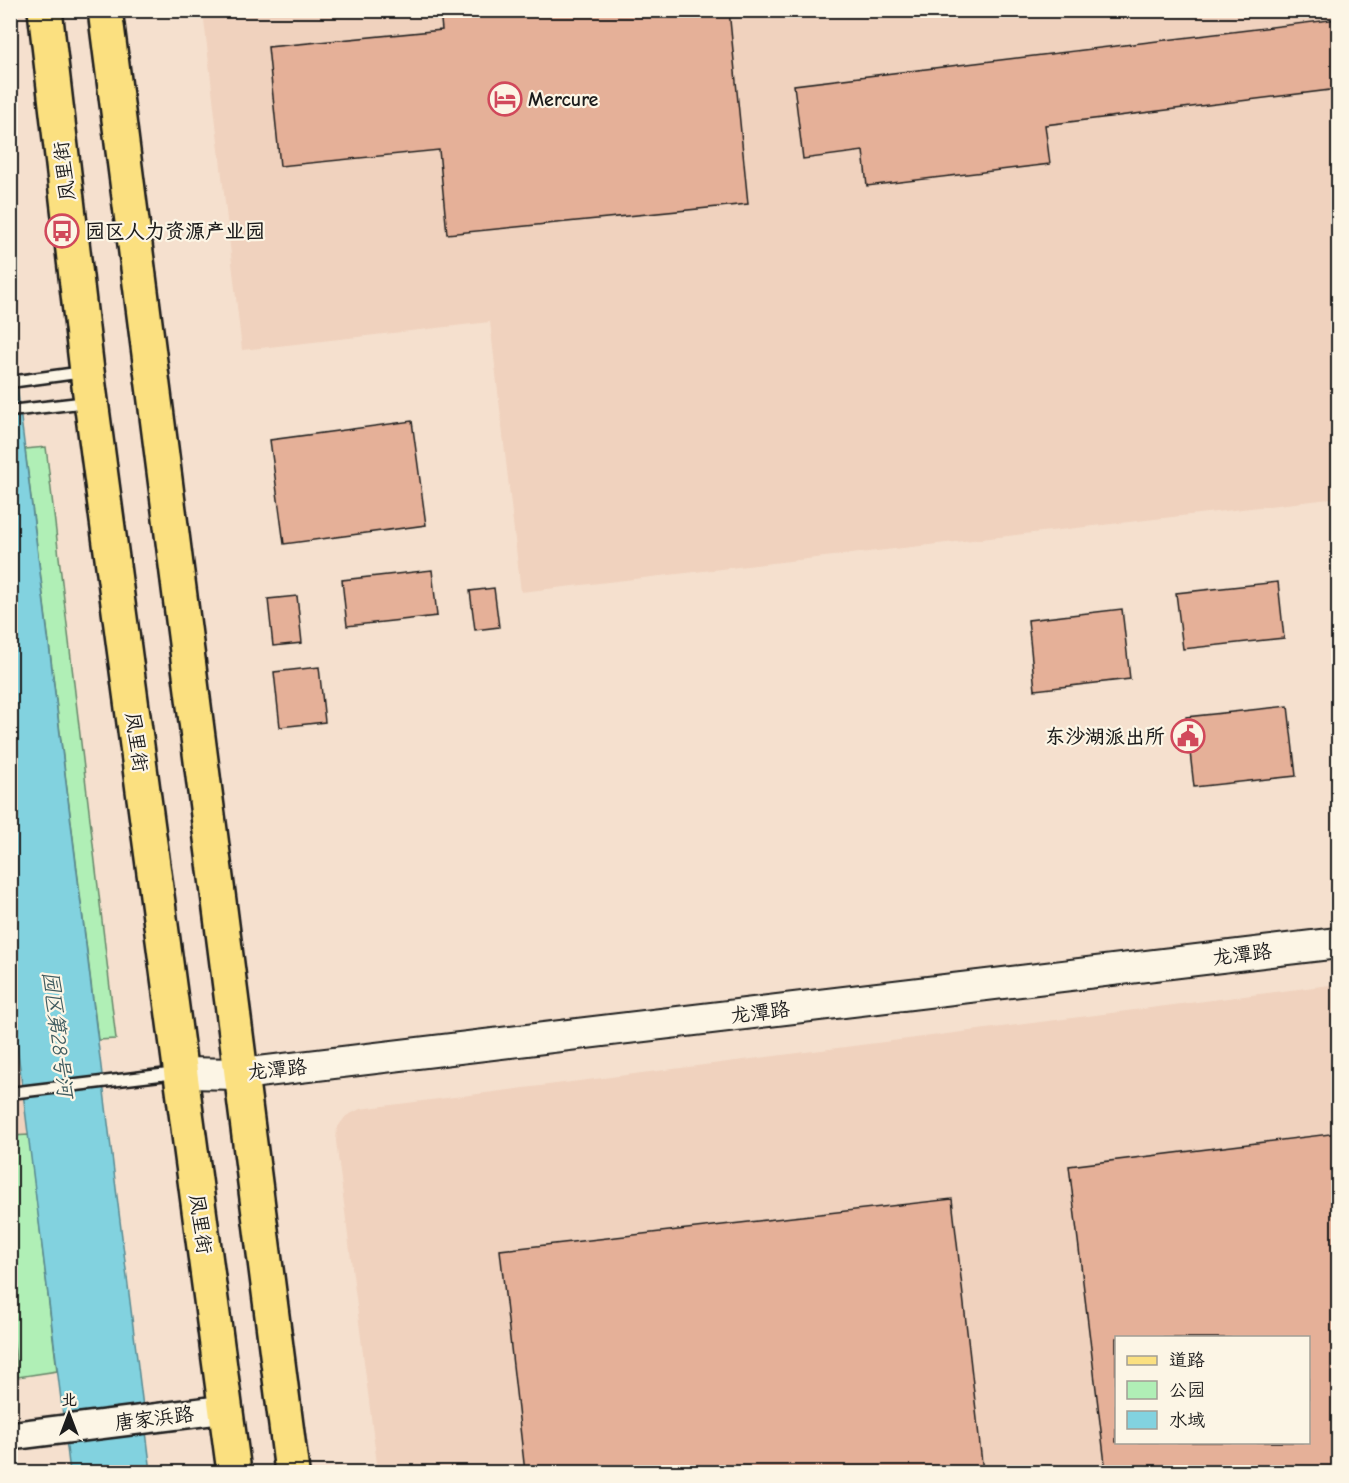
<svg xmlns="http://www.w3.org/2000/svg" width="1349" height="1483" font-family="'Comic Neue','LXGW WenKai TC',sans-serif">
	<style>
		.built { fill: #f0d2be; fill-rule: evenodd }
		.green { fill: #b0efb6; stroke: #668669; stroke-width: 1.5 }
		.water { fill: #82d2df; stroke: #598991; stroke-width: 1.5 }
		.building { fill: #e5b098; stroke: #1c1c1c; stroke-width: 1.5; fill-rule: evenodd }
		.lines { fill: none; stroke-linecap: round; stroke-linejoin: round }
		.service-casing { stroke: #1c1c1c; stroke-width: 15 }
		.tertiary-casing { stroke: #1c1c1c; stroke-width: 32 }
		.secondary-casing { stroke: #1c1c1c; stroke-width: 34 }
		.primary-casing { stroke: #1c1c1c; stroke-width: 38 }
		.service { stroke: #fcf5e5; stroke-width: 10 }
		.tertiary { stroke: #fcf5e5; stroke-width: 27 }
		.secondary { stroke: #fcf5e5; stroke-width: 30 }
		.primary { stroke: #fbe080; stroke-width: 33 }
		.labels { text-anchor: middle; stroke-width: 4.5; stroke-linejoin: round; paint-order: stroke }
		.poi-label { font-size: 20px; font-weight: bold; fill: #1c1c1c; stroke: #fcf5e5; text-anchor: start }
		.street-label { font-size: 20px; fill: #1c1c1c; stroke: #fcf5e5 }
		.water-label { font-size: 21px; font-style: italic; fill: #405c60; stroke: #fcf5e5 }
	</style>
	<rect width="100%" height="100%" fill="#f5e0ce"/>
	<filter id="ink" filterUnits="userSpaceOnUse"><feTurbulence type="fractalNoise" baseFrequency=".0167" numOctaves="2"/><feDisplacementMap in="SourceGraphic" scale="12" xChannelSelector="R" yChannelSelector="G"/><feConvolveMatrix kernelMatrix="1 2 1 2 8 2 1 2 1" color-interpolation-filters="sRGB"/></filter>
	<g filter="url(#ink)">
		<!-- built -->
		<path class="built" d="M203 11H1338V498L521 592 490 322 242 350Z
			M1338 984V1472H378L336 1141 337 1128 346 1116 360 1109ZM1116 1338H1308V1442H1116Z
			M18 1049 29 1135 11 1136V1050Z"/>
		<!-- green -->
		<path class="green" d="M46 447 116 1039 98 1040 25 449Z
			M29 1135 57 1371 18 1377 10 1312V1136Z"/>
		<!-- water -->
		<path class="water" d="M10 329 151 1472H70L10 988Z"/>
		<!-- building -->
		<path class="building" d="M440 10H729L748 204 447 234 439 150 280 166 268 47 442 30Z
			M785 10H844L786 18Z
			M1338 19V89L1045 125 1050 164 867 186 863 151 803 159 794 85Z
			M412 421 426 525 284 544 270 440Z
			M432 570 437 616 347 626 342 580Z
			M1278 582 1284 638 1183 649 1176 593Z
			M494 588 499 627 475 630 470 591Z
			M297 596 302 643 273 646 268 599Z
			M1122 609 1130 679 1035 690 1028 620Z
			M319 667 325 722 280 727 274 672Z
			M1288 706 1296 776 1194 787 1186 717Z
			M1338 1133V1472H1106L1069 1166ZM1116 1338H1308V1442H1116Z
			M952 1199 983 1472H525L500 1250Z"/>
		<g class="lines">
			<!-- service casing -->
			<g class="service-casing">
				<path id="service" d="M10 382 84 372
					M10 411 88 402
					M10 1093 177 1073"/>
			</g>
			<!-- tertiary casing -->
			<g class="tertiary-casing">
				<path id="tertiary" d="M10 1436 226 1409"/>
			</g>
			<!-- secondary casing -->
			<g class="secondary-casing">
				<path id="secondary" d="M181 1073 242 1074 1338 943"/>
			</g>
			<!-- primary casing -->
			<g class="primary-casing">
				<path id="primary" d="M45 10 87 371 234 1472
					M105 10 292 1472"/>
			</g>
			<!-- service -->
			<use href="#service" class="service"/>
			<!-- tertiary -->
			<use href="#tertiary" class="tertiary"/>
			<!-- secondary -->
			<use href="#secondary" class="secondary"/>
			<!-- primary -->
			<use href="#primary" class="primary"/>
		</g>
	</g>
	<!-- icons -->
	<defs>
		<g id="hotel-ring" transform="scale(1.725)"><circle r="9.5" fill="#fcf5e5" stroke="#d1495b" stroke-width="1.5"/><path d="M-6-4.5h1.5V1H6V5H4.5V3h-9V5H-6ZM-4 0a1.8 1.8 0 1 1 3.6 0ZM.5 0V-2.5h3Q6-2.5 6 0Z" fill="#d1495b"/></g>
		<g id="bus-ring" transform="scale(1.725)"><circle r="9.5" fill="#fcf5e5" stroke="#d1495b" stroke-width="1.5"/><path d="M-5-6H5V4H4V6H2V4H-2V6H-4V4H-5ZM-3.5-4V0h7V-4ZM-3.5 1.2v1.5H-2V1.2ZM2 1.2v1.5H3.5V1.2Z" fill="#d1495b"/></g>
		<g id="civic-ring" transform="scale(1.725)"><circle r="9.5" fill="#fcf5e5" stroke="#d1495b" stroke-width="1.5"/><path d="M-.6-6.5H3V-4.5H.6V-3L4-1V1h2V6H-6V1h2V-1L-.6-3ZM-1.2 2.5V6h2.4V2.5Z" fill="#d1495b"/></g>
	</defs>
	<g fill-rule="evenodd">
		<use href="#hotel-ring" x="505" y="99"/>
		<use href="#bus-ring" x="62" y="231"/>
		<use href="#civic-ring" x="1188" y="736"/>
	</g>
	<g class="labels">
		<!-- poi labels -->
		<g class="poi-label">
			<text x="528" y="106">Mercure</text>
			<text x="85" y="238">园区人力资源产业园</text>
			<text x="1165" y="743" text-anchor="end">东沙湖派出所</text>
		</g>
		<!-- street labels -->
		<g class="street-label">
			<text transform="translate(64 171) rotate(-97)" y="7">凤里街</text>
			<text transform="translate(137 742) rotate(82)" y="7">凤里街</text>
			<text transform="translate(1242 954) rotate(-7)" y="7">龙潭路</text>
			<text transform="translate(760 1012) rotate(-7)" y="7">龙潭路</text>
			<text transform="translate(277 1069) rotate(-6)" y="7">龙潭路</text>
			<text transform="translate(201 1224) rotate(82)" y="7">凤里街</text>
			<text transform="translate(154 1418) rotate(-7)" y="7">唐家浜路</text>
		</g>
		<!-- water labels -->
		<g class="water-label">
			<text transform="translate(58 1034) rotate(83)" y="7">园区第28号河</text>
		</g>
	</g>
	<!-- margin -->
	<rect width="1349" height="1483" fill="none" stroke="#fcf5e5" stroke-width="36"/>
	<rect x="18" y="18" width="1313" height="1447" fill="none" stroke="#1c1c1c" stroke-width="2" filter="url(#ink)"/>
	<!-- legend -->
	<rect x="1115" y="1336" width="195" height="108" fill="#fcf5e5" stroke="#a29e95" stroke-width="1.5"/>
	<rect x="1127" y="1356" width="30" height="9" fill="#fbe080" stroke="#a29e95" stroke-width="1.5"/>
	<text x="1169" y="1366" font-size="18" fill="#1c1c1c">道路</text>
	<rect x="1127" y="1381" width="30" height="18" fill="#b0efb6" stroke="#a29e95" stroke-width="1.5"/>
	<text x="1169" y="1396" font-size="18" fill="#1c1c1c">公园</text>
	<rect x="1127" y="1411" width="30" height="18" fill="#82d2df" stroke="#a29e95" stroke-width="1.5"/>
	<text x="1169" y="1426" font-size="18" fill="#1c1c1c">水域</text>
	<!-- north arrow -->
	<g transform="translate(69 1414)" stroke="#fcf5e5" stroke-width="4.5" paint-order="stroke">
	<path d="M0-4.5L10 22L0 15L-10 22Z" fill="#1c1c1c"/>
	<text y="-9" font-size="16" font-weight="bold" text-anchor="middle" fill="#1c1c1c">北</text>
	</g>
</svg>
